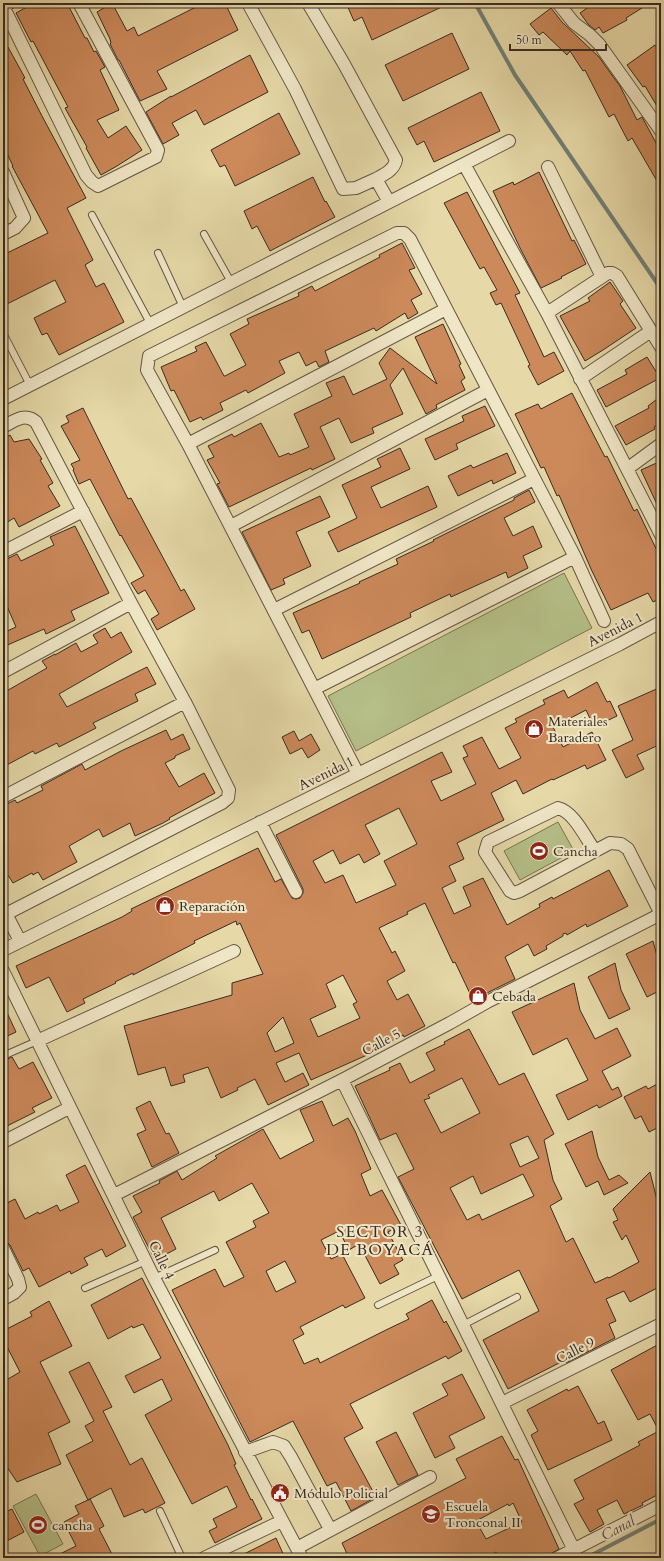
<svg xmlns="http://www.w3.org/2000/svg" width="664" height="1561" font-family="Cardo,serif">
	<style>
		.green { fill: #b5bf87; stroke: #767556 }
		.lines { fill: none; stroke-linecap: round; stroke-linejoin: round }
		.stream { stroke: #718077; stroke-width: 4 }
		.building { fill: #cc895a; stroke: #382b24; fill-rule: evenodd }
		.lane-casing { stroke: #645645; stroke-width: 8 }
		.street-casing { stroke: #645645; stroke-width: 14 }
		.lane { stroke: #efe6c6; stroke-width: 6 }
		.street { stroke: #efe6c6; stroke-width: 12 }
		.labels { text-anchor: middle; stroke-width: 4; stroke-linejoin: round; paint-order: stroke }
		.street-label { font-size: 14px; fill: #382b24; stroke: #efe6c6 }
		.poi-label { font-size: 14px; fill: #382b24; stroke: #efe6c6; text-anchor: start }
		.water-label { font-size: 15px; font-style: italic; fill: #504e46; stroke: #efe6c6 }
		.quarter-label { font-size: 16px; letter-spacing: 1px; fill: #382b24; stroke: #efe6c6 }
	</style>
	<rect width="100%" height="100%" fill="#e6d8a7"/>
	<filter id="stains"><feTurbulence type="fractalNoise" baseFrequency=".005" numOctaves="4"/><feColorMatrix values="0 0 0 0 .2 0 0 0 0 .09 0 0 0 0 .02 0 0 0 .5 -.17"/></filter>
	<radialGradient id="worn" r=".72"><stop offset=".6" stop-color="#630" stop-opacity="0"/><stop offset="1" stop-color="#630" stop-opacity=".3"/></radialGradient>
	<!-- green -->
	<path class="green" d="M564 573 592 628 356 751 328 696Z
		M558 822 574 851 520 880 504 851Z
		M36 1494 63 1544 40 1556 13 1506Z"/>
	<g class="lines">
		<!-- stream -->
		<path class="stream" d="M475 3 515 75 661 289
			M586 1558 661 1519"/>
	</g>
	<!-- building -->
	<path class="building" d="M34 3H67L85 38H87L94 52 96 51 105 67 100 70 119 110 97 120 108 138 126 126 142 150 117 166 101 175 86 148 87 147 65 108 68 107 33 41 31 42 16 13Z
		M112 3 127 31 134 27 138 36 204 3H225L238 30 157 71 167 89 140 101 119 60H118L110 44 111 43 110 39 97 12Z
		M346 3H450L372 40 362 17 354 21Z
		M594 3H650L626 18 627 20 603 33 599 27 595 30 588 24 580 13Z
		M551 8 562 22 599 57 606 67 620 86 637 120 642 117 661 152V188L632 138 628 141 614 114 609 117 585 70 583 71 570 51 567 55 543 32 539 35 530 24Z
		M452 33 469 69 403 101 385 65Z
		M3 38 25 78 23 79 42 116 86 198 67 208 93 260 85 265 96 287 104 283 124 322 59 355 47 333 42 335 34 318 66 302 55 280 3 306V255L48 233 12 166H13L3 145Z
		M655 45 661 53V113L645 86 643 87 627 65Z
		M250 55 268 92 204 125 196 110 172 123 179 135 163 144 146 112 171 96V97Z
		M481 92 500 131 434 162 424 141 417 145 408 128Z
		M279 113 300 154 235 186 225 165 220 167 211 150Z
		M539 172 572 241 574 240 586 264 561 277 562 278 541 288 521 250 493 191 513 182 514 185Z
		M313 177 325 202 326 201 335 217 270 251 257 226 252 229 244 211Z
		M467 192 520 293 515 295 544 357 554 352 564 371 538 385 528 366 530 365 501 303 496 305 490 293 497 290 484 267 480 269 444 203Z
		M402 243 415 268 409 270 422 294 411 300 418 313 408 319 405 313 376 331 374 328 325 351 329 362 319 367 316 361 306 366 299 352 279 361 285 373 248 393 246 390 220 403 223 410 203 420 201 417 190 422 174 390 171 391 161 367 197 351 195 347 206 342 224 376H225L246 365 230 334 249 324 247 319 299 296 298 293 312 286 315 291 380 257 379 255Z
		M610 282 623 301 620 304 636 328 603 350 585 361 560 316 590 301 588 298Z
		M443 324 461 364 459 365 465 378 461 381 465 390 436 405 437 408 426 414 403 368 390 385 403 414 372 428 374 433 351 443 339 418 320 427 335 459 312 470 311 468 229 507 217 484 220 483 207 460 214 457 208 446 232 434 234 437 261 423 279 457 289 453 290 455 309 447 294 414 332 396 326 383 344 376 353 395 387 379 379 363 390 348 437 384 415 337Z
		M647 357 660 378 606 407 597 390 627 374 625 370Z
		M572 393 605 457 607 456 634 511 637 509 661 559V598L653 602 648 593 611 610 591 569 559 495 557 496 544 467 541 468 515 414 538 404 541 409Z
		M661 396V424L660 423 654 427 655 429 626 445 615 426 649 408 648 406Z
		M485 406 495 426 456 444 458 449 435 460 425 439 464 421 462 416Z
		M83 408 128 499 131 498 181 591 184 589 195 609 157 630 151 619 159 614 145 590 138 594 131 583 144 576 121 535 120 536 90 479 79 484 73 470 74 469 71 464 80 460 61 426 69 422 66 416Z
		M10 435 14 442 29 439 42 459 40 460 53 483 48 486 60 506 19 527 14 518 3 525V439Z
		M400 448 410 469 371 487 381 508 428 486 437 507 338 552 328 532 357 518 342 485 381 467 377 459Z
		M507 453 516 473 493 484 492 480 458 496 448 476 471 465 473 468Z
		M661 461V513L641 470Z
		M529 490 535 502 504 518 513 536 533 526 542 547 523 556 528 568 508 578 506 572 451 597 450 594 410 613 411 617 322 659 309 630 302 633 293 613 360 583 359 582 398 564 396 559 434 541 433 540 514 500V498Z
		M320 496 330 517 296 532 311 566 283 579 285 584 271 590 242 532Z
		M75 526 109 593 71 611 75 620 46 634 44 629 3 647V633L16 627 3 597V561L17 554 21 561 54 545 50 537Z
		M105 628 111 638 121 632 132 652 59 694 67 707 147 667 156 684 135 694 138 701 93 723 96 728 59 747 57 743 35 754 33 751 3 767V693L47 668 42 661 55 654V655L76 643 81 652 98 643 93 635Z
		M597 682 607 702 610 701 617 716 594 727 586 710 553 727 563 747 592 732 606 760 587 769 585 765 553 780 552 779 523 794 516 780 491 793 504 820 457 843 464 859 449 866 456 881 442 888 454 914 471 906 463 887 483 878 507 925 540 907 539 904 552 897 553 899 609 870 628 906 587 927 586 924 567 935 566 933 563 934V936L546 946 547 949 534 956 528 944 505 957 515 979 473 1000 455 962 453 963 425 903 407 912 408 914 379 928 392 953 395 951 405 971 387 981 397 1000 408 994 425 1026 404 1037 403 1035 366 1054 367 1055 311 1080 299 1053 276 1063 285 1082 303 1073 309 1085 268 1105 255 1079 237 1088 238 1090 221 1098 208 1067 183 1075 185 1082 171 1086 165 1067 138 1075 124 1026 232 995V983L263 974 240 923 237 925 236 921 194 941 195 943 133 975V973L115 982 116 983 83 999 85 1003 67 1012 49 977 26 988 16 966 122 917 132 911 131 909 258 848 275 882 281 879 292 898 296 899 300 898 303 893V889L276 835 442 752 452 772 431 781 441 801 476 784 463 758 468 756 463 746 482 737 499 769 521 758 505 728 517 722 515 719 545 704 543 700 564 690 568 698ZM399 808 417 844 384 861 396 885 356 903 343 875 325 883 313 861 333 850 340 864 359 854 364 863 380 854 365 825ZM343 975 357 1002 353 1004 360 1018 318 1037 310 1019 336 1007 326 984ZM283 1017 294 1043 275 1052 267 1033Z
		M661 687V725L657 727 661 737V744L637 755 644 769 626 778 612 750 633 740 618 706Z
		M166 730 171 740 183 734 190 749 175 756V758L165 763 179 787 204 773 215 793 169 818 170 819 163 823 135 836 130 823 103 837 99 829 69 846 77 862 43 880 38 872 33 875 32 873 13 883 8 875 3 878V806L15 800 17 803 43 790 41 786 82 764 85 770 121 751Z
		M294 731 299 741 311 734 320 750 308 758 302 748 290 754 282 737Z
		M653 941 661 971V990L647 997 626 954Z
		M615 963 621 990 630 1009 609 1019 588 977Z
		M574 983 580 1010 595 1039 617 1028 631 1056 602 1071 612 1090 618 1087 622 1096 599 1108 597 1105 568 1120 556 1095 588 1080 567 1038 533 1055 512 1012Z
		M3 1004 16 1032 3 1038Z
		M469 1029 499 1085 524 1073 554 1134 544 1140 553 1180 562 1199 550 1206 566 1242 573 1238 595 1283 608 1277 609 1278 639 1262 626 1235 622 1240 613 1222 618 1220 613 1209 650 1172 657 1200 661 1209V1286L630 1302 624 1291 606 1299 616 1321 609 1324 615 1338 566 1363 565 1360 508 1389 483 1340 539 1311 519 1270 462 1299 398 1177 414 1169 396 1133 380 1140 355 1086 390 1070 389 1068 400 1063 410 1083 435 1070 426 1053 445 1044 444 1042ZM462 1078 480 1113 441 1133 424 1100 430 1098 428 1095ZM528 1136 539 1158 520 1167 510 1144ZM523 1174 534 1196 482 1220 479 1214 467 1220 450 1188 473 1176 481 1194Z
		M12 1057 19 1069 33 1062 52 1098 32 1108 35 1112 3 1128V1061Z
		M661 1082V1126L649 1132 641 1116 635 1119 624 1097 646 1086 648 1089Z
		M150 1101 166 1134 169 1133 179 1153 152 1167 137 1134 146 1130 136 1108Z
		M322 1101 333 1126 348 1118 355 1131 371 1169 361 1174 370 1196 382 1190 401 1225 388 1232 403 1260 394 1265 399 1274 380 1284 359 1244 349 1250 339 1231 321 1240 331 1259 342 1254 365 1298 345 1308 343 1305 300 1327 304 1334 293 1340 304 1364 318 1358 320 1363 388 1329 409 1319 406 1314 432 1300 444 1323 446 1321 462 1351 448 1359 446 1356 350 1404 363 1428 344 1438 376 1497 351 1511 336 1482 327 1486 293 1421 250 1442 172 1290 215 1269 224 1287 244 1277 226 1242 256 1227 253 1221 269 1213 252 1183 219 1201 214 1191 161 1218 176 1249 155 1260 133 1217 142 1212 133 1196 160 1183 159 1181 177 1171 182 1180 217 1158 215 1156 263 1129 280 1159 314 1141 300 1110ZM285 1261 296 1282 276 1292 266 1271Z
		M592 1131 598 1157 609 1180 619 1175 628 1183 604 1195 598 1181 586 1187 565 1144Z
		M85 1165 126 1246 106 1257 102 1249 84 1258 88 1265 71 1274 70 1271 39 1287 29 1268 23 1271 10 1245 3 1238V1205L15 1199 25 1219 38 1212 39 1214 57 1205 60 1211 79 1202 66 1175Z
		M142 1278 228 1445 236 1464 234 1465 251 1500 252 1499 262 1519 215 1543 209 1531 217 1527 213 1519 237 1507 227 1486 192 1504 145 1415 172 1400 162 1379 134 1393 125 1376 161 1358 143 1324 133 1328 132 1326 108 1339 91 1305Z
		M49 1301 72 1346 40 1362 70 1422 48 1433 61 1464 17 1482 3 1461V1382L20 1372 3 1339V1331L32 1316 30 1312Z
		M661 1343V1493L642 1503 643 1505 624 1514 617 1500 597 1510 604 1524 590 1532 574 1504 584 1499 574 1480 640 1445 638 1442 659 1431 650 1414 638 1420 611 1370Z
		M89 1362 112 1407 103 1411 130 1465 142 1458 165 1503 145 1513 143 1509 124 1517 111 1488 88 1500 66 1455 93 1441 85 1426 94 1421 69 1372Z
		M462 1374 485 1418 449 1436 455 1448 435 1458 413 1413 448 1395 442 1384Z
		M578 1386 598 1424 604 1421 612 1440 548 1470 531 1435 538 1431 527 1410 567 1389 568 1391Z
		M396 1432 418 1475 398 1485 376 1442Z
		M502 1436 515 1460 518 1459 559 1549 543 1558H499L496 1552 486 1558H349L342 1543 466 1478 456 1459ZM513 1503 522 1522 486 1539 476 1521 508 1504 509 1506Z
		M90 1499 104 1526 99 1529 114 1558H52L76 1546 64 1522 79 1514 75 1506Z
		M12 1509 24 1532 3 1543V1513Z
		M276 1538 285 1558H236Z"/>
	<g class="lines">
		<!-- lane casing -->
		<g class="lane-casing">
			<path id="lane" d="M92 215 150 323
				M204 234 231 282
				M158 253 183 307
				M3 333 30 385
				M3 1056 37 1041
				M154 1278 215 1250
				M85 1288 146 1261
				M378 1305 438 1276
				M463 1325 517 1297
				M160 1511 182 1558"/>
		</g>
		<!-- street casing -->
		<g class="street-casing">
			<path id="street" d="M9 3 6 6 5 10 86 175 92 182 98 186 156 157 158 150 79 3
				M248 3 295 89 343 189 356 188 376 179
				M308 3 344 64 396 160C394 170 385 174 376 179L389 202
				M558 3 574 23 590 35 599 44 661 131
				M464 164 547 313 661 535
				M548 167 602 277
				M3 172 24 218 15 228 3 234
				M547 313 608 273H612L617 276 661 347
				M580 379 651 331
				M3 399 509 141
				M3 427C14 421 25 412 36 422L131 603 185 702 229 790 228 798 222 803 6 914
				M188 444 446 309
				M627 469 661 444
				M231 526 488 390
				M3 552 83 511
				M274 610 534 479
				M3 672 131 603
				M314 689 575 557
				M358 774 188 444 147 370 149 356 397 233H404L410 239 575 557 604 621
				M3 797 185 702
				M260 822 296 892
				M595 851C585 837 574 812 558 808L488 842 485 852 510 891 514 893 520 891 610 843 621 844 628 849 661 914
				M3 908 20 941
				M3 950 620 644 661 622
				M3 971 154 1278 302 1558
				M37 1041 234 951
				M342 1080 574 1550
				M3 1142 69 1108
				M114 1195 342 1080 450 1023 487 1002 661 914
				M3 1248 18 1279 20 1287 14 1293 3 1299
				M502 1403 661 1324
				M245 1452 273 1442 284 1446 291 1457 330 1529
				M297 1548 430 1477
				M204 1558 282 1521
				M557 1558 661 1505"/>
		</g>
		<!-- lane -->
		<use href="#lane" class="lane"/>
		<!-- street -->
		<use href="#street" class="street"/>
	</g>
	<!-- icons -->
	<defs>
		<g id="shop-disc" transform="scale(1)"><circle r="9.5" fill="#8f2418" stroke="#efe6c6"/><path d="M-5-2.5h2.3a2.7 3.5 0 0 1 5.4 0H5L5.5 6h-11ZM-1.5-2.5h3a1.5 2.3 0 0 0-3 0Z" fill="#fff"/></g>
		<g id="stadium-disc" transform="scale(1)"><circle r="9.5" fill="#8f2418" stroke="#efe6c6"/><path d="M0-5a6.5 5 0 1 0 0 10a6.5 5 0 1 0 0-10ZM-3.5-1.8h7v3.6h-7Z" fill="#fff"/></g>
		<g id="civic-disc" transform="scale(1)"><circle r="9.5" fill="#8f2418" stroke="#efe6c6"/><path d="M-.6-6.5H3V-4.5H.6V-3L4-1V1h2V6H-6V1h2V-1L-.6-3ZM-1.2 2.5V6h2.4V2.5Z" fill="#fff"/></g>
		<g id="school-disc" transform="scale(1)"><circle r="9.5" fill="#8f2418" stroke="#efe6c6"/><path d="M0-5L7-2L0 1L-7-2ZM-4 1L0 2.5L4 1V4Q0 6-4 4Z" fill="#fff"/></g>
	</defs>
	<g fill-rule="evenodd">
		<use href="#shop-disc" x="534" y="729"/>
		<use href="#stadium-disc" x="539" y="851"/>
		<use href="#shop-disc" x="165" y="906"/>
		<use href="#shop-disc" x="478" y="996"/>
		<use href="#civic-disc" x="280" y="1493"/>
		<use href="#school-disc" x="431" y="1514"/>
		<use href="#stadium-disc" x="38" y="1525"/>
	</g>
	<g class="labels">
		<!-- street labels -->
		<g class="street-label">
			<text transform="translate(615 629) rotate(-27)" y="5">Avenida 1</text>
			<text transform="translate(326 773) rotate(-26)" y="5">Avenida 1</text>
			<text transform="translate(381 1042) rotate(-28)" y="5">Calle 5</text>
			<text transform="translate(162 1260) rotate(64)" y="5">Calle 4</text>
			<text transform="translate(575 1350) rotate(-27)" y="5">Calle 9</text>
		</g>
		<!-- poi labels -->
		<g class="poi-label">
			<text x="548" y="726">Materiales<tspan x="548" dy="16">Baradero</tspan></text>
			<text x="553" y="856">Cancha</text>
			<text x="179" y="911">Reparación</text>
			<text x="492" y="1001">Cebada</text>
			<text x="294" y="1498">Módulo Policial</text>
			<text x="445" y="1511">Escuela<tspan x="445" dy="16">Tronconal II</tspan></text>
			<text x="52" y="1530">cancha</text>
		</g>
		<!-- water labels -->
		<g class="water-label">
			<text transform="translate(618 1528) rotate(-28)" y="5">Canal</text>
		</g>
		<!-- quarter labels -->
		<g class="quarter-label">
			<text x="380" y="1237">SECTOR 3<tspan x="380" dy="18">DE BOYACÁ</tspan></text>
		</g>
	</g>
	<!-- margin -->
	<rect width="664" height="1561" fill="none" stroke="#e6d8a7" stroke-width="16"/>
	<rect x="4" y="4" width="656" height="1553" fill="none" stroke="#382b24" stroke-width="2"/>
	<rect x="8" y="8" width="648" height="1545" fill="none" stroke="#382b24"/>
	<!-- scale -->
	<path d="M510 44v6h96v-6" fill="none" stroke="#382b24" stroke-width="2"/>
	<text x="516" y="44" font-size="12" fill="#382b24" stroke="#efe6c6" stroke-width="3" paint-order="stroke">50 m</text>
	<rect width="100%" height="100%" filter="url(#stains)"/>
	<rect width="100%" height="100%" fill="url(#worn)"/>
</svg>
